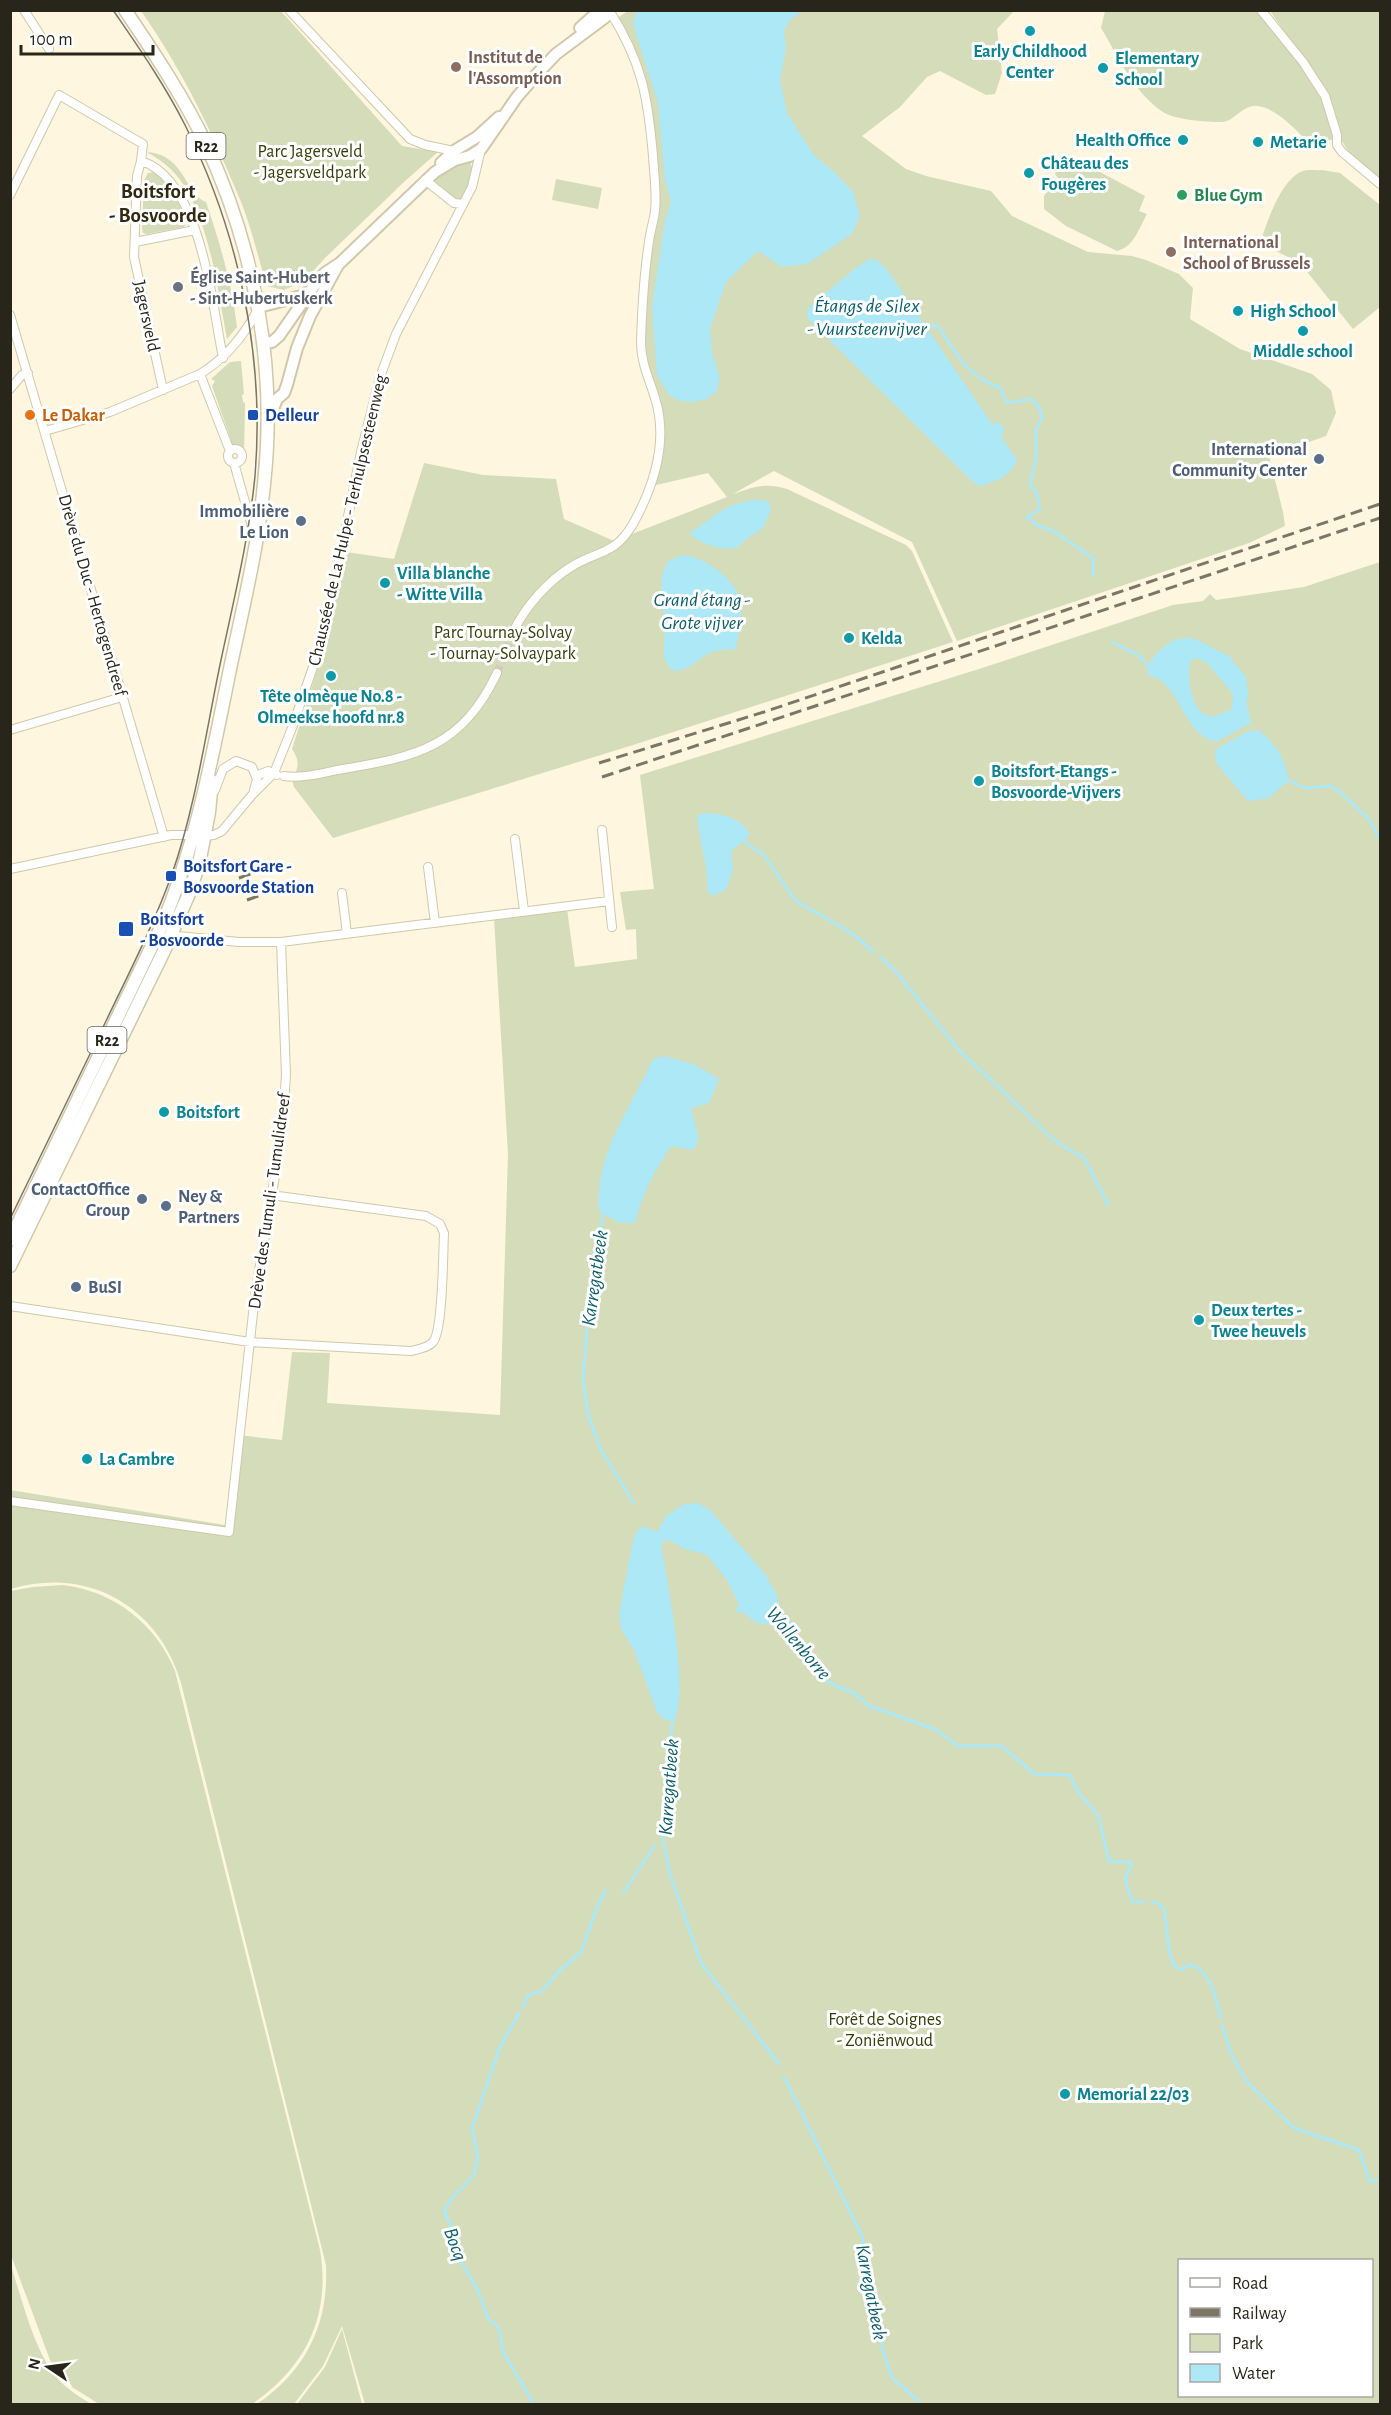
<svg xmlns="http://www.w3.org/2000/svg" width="1391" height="2415" font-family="'Alegreya Sans',sans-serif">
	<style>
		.green { fill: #d4dcba; fill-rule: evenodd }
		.water { fill: #ace8f5; fill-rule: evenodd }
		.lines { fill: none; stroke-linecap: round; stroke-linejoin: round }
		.stream { stroke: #ace8f5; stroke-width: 3 }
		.street-tunnel { stroke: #d3ccb8; stroke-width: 8; stroke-dasharray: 8 4; stroke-linecap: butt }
		.street-casing { stroke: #d1c8ab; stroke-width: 10 }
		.secondary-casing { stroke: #d1c8ab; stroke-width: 14 }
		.primary-casing { stroke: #d1c8ab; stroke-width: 15 }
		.street { stroke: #fff; stroke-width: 8 }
		.secondary { stroke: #fff; stroke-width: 10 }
		.primary { stroke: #fff; stroke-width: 12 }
		.tram { stroke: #7b7666; stroke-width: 1.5 }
		.rail { stroke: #7b7666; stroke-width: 3; stroke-dasharray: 12 6; stroke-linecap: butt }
		.culture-dot { fill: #0f9aa8; stroke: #fff; stroke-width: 2 }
		.education-dot { fill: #8d6e63; stroke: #fff; stroke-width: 2 }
		.leisure-dot { fill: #2e9e5b; stroke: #fff; stroke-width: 2 }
		.worship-dot { fill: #6b7280; stroke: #fff; stroke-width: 2 }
		.food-dot { fill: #e8710a; stroke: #fff; stroke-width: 2 }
		.transit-dot { fill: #1a4fb4; stroke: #fff; stroke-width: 2 }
		.service-dot { fill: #5c6f8a; stroke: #fff; stroke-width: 2 }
		.labels { text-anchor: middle; stroke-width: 6; stroke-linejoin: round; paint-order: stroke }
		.shield { fill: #fff; stroke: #68665f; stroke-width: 1.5 }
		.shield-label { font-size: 16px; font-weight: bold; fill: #28251a }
		.culture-label { font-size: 18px; font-weight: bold; fill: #0d838f; stroke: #fff; text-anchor: start }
		.education-label { font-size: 18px; font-weight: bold; fill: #785e54; stroke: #fff; text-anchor: start }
		.park-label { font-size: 18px; fill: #373f09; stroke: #fff }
		.leisure-label { font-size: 18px; font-weight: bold; fill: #27864d; stroke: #fff; text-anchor: start }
		.worship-label { font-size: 18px; font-weight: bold; fill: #5b616d; stroke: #fff; text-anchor: start }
		.street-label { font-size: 18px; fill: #28251a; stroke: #fff }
		.food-label { font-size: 18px; font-weight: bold; fill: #c56008; stroke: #fff; text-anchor: start }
		.transit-label { font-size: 18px; font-weight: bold; fill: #164399; stroke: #fff; text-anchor: start }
		.service-label { font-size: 18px; font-weight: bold; fill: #4e5e75; stroke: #fff; text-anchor: end }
		.water-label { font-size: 20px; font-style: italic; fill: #0c5e6c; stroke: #fff }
		.quarter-label { font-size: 21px; font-weight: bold; fill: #312a11; stroke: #fff }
	</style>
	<rect width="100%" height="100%" fill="#fef6df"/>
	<!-- green -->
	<path class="green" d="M141 11H281L402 146 438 152 405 181 326 257 304 281 284 290 267 286C258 258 252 229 241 202 214 136 182 69 141 11Z
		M628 11H1014L997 29 1002 73 995 94 986 95 940 71 927 77 900 107 862 136 906 169 926 176 991 191 1012 216 1088 252 1132 256 1146 260 1179 274 1193 288 1190 319 1240 349 1312 374 1331 390 1336 413 1326 436 1269 456 1283 512 1285 526 1249 543 957 641 912 542 774 471 733 494C755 487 764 482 787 489L906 545 912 551 953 642 633 745 333 838 294 787 292 779C299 767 300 761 292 749L323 652 346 552 394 559 424 463 483 475 556 479 564 519 614 541 727 497 708 473 652 486 663 457 664 436 659 405 646 364 645 302 659 193 652 112 647 87 617 18Z
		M1105 11H1257L1300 54 1270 11H1380V179L1349 152 1339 137 1313 146C1298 133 1279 109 1258 106 1243 104 1234 122 1222 122 1206 122 1176 120 1163 112 1134 93 1118 56 1101 28Z
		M149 152C185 156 185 194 206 202 220 243 232 284 237 327L227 339C218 292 209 214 177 176 169 166 159 159 148 153Z
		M1068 155 1145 196 1139 211 1147 214C1139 228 1134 247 1117 251L1066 226 1044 209V196L1050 187 1058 183V178L1055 174 1060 162 1064 163Z
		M469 160C477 173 469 184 463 197L460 200 453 199 436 183V176L443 169Z
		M1322 170 1340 173 1380 205V307L1353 329 1300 263 1260 243C1267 223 1281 178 1303 171 1308 169 1317 171 1322 170Z
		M155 172 171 186 187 222 184 227 147 234 143 233 142 229 144 181 148 173Z
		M556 179 602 188 598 209 552 200Z
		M241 361 244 394 242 395 243 402 245 403 244 456 241 449 229 443 231 440 212 386 215 381 211 379 230 362Z
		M1380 562V2404H365L342 2326 323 2366 294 2404H257C306 2371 329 2323 326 2265L181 1683C159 1607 88 1566 11 1589L10 1490 225 1525 237 1435 282 1440 292 1352 330 1353 327 1403 500 1415 508 1154 494 918 567 909 575 967 637 959 636 929 626 930 620 892 654 889 640 775 979 669 1173 605 1203 601 1210 594 1216 600 1304 587ZM1180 2260H1372V2396H1180Z
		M63 1585C114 1591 156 1624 175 1671L320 2250C331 2316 306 2367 252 2404H99L72 2387 53 2368 11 2255V1591L33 1587Z
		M11 2266C22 2299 35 2354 58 2379 67 2389 80 2397 91 2404H11Z
		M342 2329 362 2404H297L325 2367Z"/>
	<!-- water -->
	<path class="water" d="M637 11H802L790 20 784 31 786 48 780 80 787 113 813 154 835 173 853 192 860 216 852 234 807 264 782 267 758 251 726 282 710 329 712 353 720 378 717 391 707 399 693 402 681 401 669 395 657 375 652 306 665 221 671 202 665 180 658 103 633 24Z
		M870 259 877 260 888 271 992 424 997 422 1002 425 1004 431 1001 437 1017 460C1012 475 993 484 978 486L971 480 807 318 808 308 853 270Z
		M755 500 768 501 771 510 763 528 745 540 737 548C718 550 704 546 689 533 717 517 720 504 755 500Z
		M683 555C703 556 732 577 739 596 744 610 739 630 737 644L735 649C729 650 721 649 715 651 699 655 690 674 671 670L664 658 665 619 661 602 662 576 668 561Z
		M1193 638 1229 656 1246 677 1248 691 1247 704 1251 723 1216 742C1185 734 1183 697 1160 680 1156 677 1151 676 1147 674 1147 659 1164 644 1178 639 1182 638 1189 638 1193 638ZM1196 658 1206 662 1233 694 1232 709C1227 711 1220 715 1214 716 1191 719 1187 677 1190 662Z
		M1258 730C1274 741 1288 762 1288 781L1269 798 1248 801 1216 763 1215 750 1248 731Z
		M706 813C723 814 742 818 750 835L731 851 733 869 726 890 712 896 707 889C709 870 702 854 700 835 699 827 696 823 698 815Z
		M665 1056 695 1065 719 1079 709 1103 691 1108 699 1139 693 1150 671 1146C655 1170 642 1195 635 1223H620L599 1211C594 1156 631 1107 653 1059Z
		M697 1503 710 1510 765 1574 777 1595 780 1615 800 1627 797 1635 789 1636 773 1624C760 1625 752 1623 744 1612L738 1613 735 1611 739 1605 727 1580 707 1555 685 1549 669 1540 664 1541 661 1546C667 1579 690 1694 674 1720H664L657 1712 634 1650 621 1629 619 1614 633 1541 637 1531 643 1526 657 1532 667 1515 685 1504Z"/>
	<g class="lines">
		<!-- stream -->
		<path class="stream" d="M925 328 937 325C956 353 967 376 1000 388L1007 403 1032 399 1039 407 1042 418 1036 430V459L1030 484 1036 492 1040 509 1027 517 1037 525 1053 531 1093 558V575
			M1113 642 1139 656 1148 666
			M1285 779 1305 788 1331 786 1340 792 1368 818 1380 839
			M743 841 763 854 796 901 850 932 874 952
			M881 958 893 968 958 1049 1055 1141 1084 1158 1108 1205
			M604 1212 593 1261 583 1378 588 1415 601 1450 633 1502
			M796 1634 828 1682 854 1693 869 1706 935 1729 958 1746H1002L1034 1774 1070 1775 1078 1792 1098 1815 1109 1861 1130 1862 1132 1864 1125 1878 1132 1901 1143 1902
			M673 1717 662 1835 670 1874 701 1963 779 2064
			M623 1893 655 1845
			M1152 1902H1155L1164 1908 1169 1950 1173 1964 1181 1970 1191 1964C1212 1974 1215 1996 1221 2018
			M523 2007 528 1995 542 1991 559 1971 581 1952 598 1905 606 1891
			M519 2013 500 2047 472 2129 478 2156 474 2175 451 2199 444 2211 452 2228 456 2253 478 2291 488 2318 499 2328 503 2352 534 2404
			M1222 2026 1233 2058 1247 2082 1294 2128 1359 2150 1370 2182 1380 2179
			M784 2077 862 2236 873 2319 892 2378 917 2399 919 2404"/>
		<!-- street-tunnel -->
		<path class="street-tunnel" d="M497 673 514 630"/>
		<!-- street casing -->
		<g class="street-casing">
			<path id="street" d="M24 10 49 49
				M289 10 410 139 425 145 454 151
				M1261 10 1303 62 1325 96 1337 135V145L1342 152 1380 184
				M425 180 454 203 463 204
				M10 195 59 95 143 144 141 161
				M135 242 195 230
				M10 315 164 837
				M200 374 230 451
				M10 389 22 375 28 373
				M163 390 134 257 137 176 141 161C201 179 212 304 223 358
				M45 431 110 412 200 374C226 358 244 336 258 309
				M228 456a7 7 0 1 1 14 0a7 7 0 1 1-14 0Z
				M234 463 255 537
				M514 630C526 606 548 581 571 567 598 550 614 556 633 524 654 486 669 442 655 398 649 378 641 363 641 342 642 309 644 274 649 242 650 231 654 221 655 211 657 193 654 174 653 156 648 97 642 62 609 10
				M10 730 122 697
				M256 776 268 771 277 775
				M284 776C303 779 325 772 343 769 417 757 463 746 497 673
				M215 790 223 769 236 761 252 767 257 779 254 790
				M602 830 612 927
				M204 836 214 835 222 831 252 795 274 773 292 728 313 667 330 606 361 452 380 377 396 334 472 187 481 149
				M515 839 524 911
				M428 867 435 923
				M10 869 171 835H192
				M342 893 347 934
				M172 934 178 936 239 942H281L609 901
				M10 1306 250 1342 411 1351C418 1349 428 1348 433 1342 443 1331 443 1253 444 1233L440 1224 426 1216 271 1195
				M10 1501 229 1532 255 1295 282 1134 286 1075 281 942"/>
		</g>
		<!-- secondary casing -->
		<g class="secondary-casing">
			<path id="secondary" d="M580 28 600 10
				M441 163 454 151 477 137 499 117
				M259 307 301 296 308 292
				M264 343 272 342 279 336 311 290 325 273 340 263 435 172 455 160 470 156 481 149 517 97 538 73 556 54 607 16V10
				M269 419 277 399 284 393 287 385 297 348 310 316 338 265"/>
		</g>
		<!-- primary casing -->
		<g class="primary-casing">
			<path id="primary" d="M10 1240 162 925C196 845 212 758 229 674 242 611 258 548 264 484 277 367 255 249 205 142 183 96 154 53 125 10
				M10 1266 163 953 188 896 199 864 209 812 212 781"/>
		</g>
		<!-- street -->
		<use href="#street" class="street"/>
		<!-- secondary -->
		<use href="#secondary" class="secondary"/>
		<!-- primary -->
		<use href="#primary" class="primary"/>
		<!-- tram -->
		<path class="tram" d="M10 1219C42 1153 74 1087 106 1021 129 973 154 924 172 874 196 805 206 731 221 660 234 599 249 538 255 476 265 356 239 233 185 125 165 85 139 48 113 10"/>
		<!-- rail -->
		<path class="rail" d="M599 763 764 712 1380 504
			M602 777 1380 518
			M239 878 256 872
			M247 900 264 894"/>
	</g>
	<!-- markers -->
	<g class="culture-dot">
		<circle cx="1030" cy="31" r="6"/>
		<circle cx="1103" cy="68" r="6"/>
		<circle cx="1183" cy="140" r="6"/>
		<circle cx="1258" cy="142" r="6"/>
		<circle cx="1029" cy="173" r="6"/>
		<circle cx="1238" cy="311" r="6"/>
		<circle cx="1303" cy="331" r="6"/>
		<circle cx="385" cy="583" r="6"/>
		<circle cx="849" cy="638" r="6"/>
		<circle cx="331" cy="676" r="6"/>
		<circle cx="979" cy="781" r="6"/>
		<circle cx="164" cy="1112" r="6"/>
		<circle cx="1199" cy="1320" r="6"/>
		<circle cx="87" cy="1459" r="6"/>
		<circle cx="1065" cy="2094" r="6"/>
	</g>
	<g class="education-dot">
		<circle cx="456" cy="67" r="6"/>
		<circle cx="1171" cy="252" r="6"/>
	</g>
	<circle class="leisure-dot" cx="1182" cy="195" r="6"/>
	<circle class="worship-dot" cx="178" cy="287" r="6"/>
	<circle class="food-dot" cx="30" cy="415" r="6"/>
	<g class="transit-dot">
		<rect x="247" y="409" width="12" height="12" rx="3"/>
		<rect x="165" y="870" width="12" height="12" rx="3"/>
		<rect x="118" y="921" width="16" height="16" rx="3"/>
	</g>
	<g class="service-dot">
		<circle cx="1319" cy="459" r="6"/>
		<circle cx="301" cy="521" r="6"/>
		<circle cx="142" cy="1199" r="6"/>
		<circle cx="166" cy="1206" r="6"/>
		<circle cx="76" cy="1287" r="6"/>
	</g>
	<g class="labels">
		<!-- shield labels -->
		<g class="shield">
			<rect x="186.5" y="133" width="39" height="26" rx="4.5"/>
			<rect x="87.5" y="1027" width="39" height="26" rx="4.5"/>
		</g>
		<g class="shield-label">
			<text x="206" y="152">R22</text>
			<text x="107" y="1046">R22</text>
		</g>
		<!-- culture labels -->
		<g class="culture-label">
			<text x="1030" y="57" text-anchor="middle">Early Childhood<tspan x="1030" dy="21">Center</tspan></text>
			<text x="1115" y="64">Elementary<tspan x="1115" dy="21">School</tspan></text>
			<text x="1171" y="146" text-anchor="end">Health Office</text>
			<text x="1270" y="148">Metarie</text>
			<text x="1041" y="169">Château des<tspan x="1041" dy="21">Fougères</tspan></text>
			<text x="1250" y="317">High School</text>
			<text x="1303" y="357" text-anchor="middle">Middle school</text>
			<text x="397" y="579">Villa blanche<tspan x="397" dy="21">- Witte Villa</tspan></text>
			<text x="861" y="644">Kelda</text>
			<text x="331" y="702" text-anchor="middle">Tête olmèque No.8 -<tspan x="331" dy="21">Olmeekse hoofd nr.8</tspan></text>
			<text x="991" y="777">Boitsfort-Etangs -<tspan x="991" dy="21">Bosvoorde-Vijvers</tspan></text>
			<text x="176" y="1118">Boitsfort</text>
			<text x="1211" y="1316">Deux tertes -<tspan x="1211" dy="21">Twee heuvels</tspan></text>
			<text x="99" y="1465">La Cambre</text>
			<text x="1077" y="2100">Memorial 22/03</text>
		</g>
		<!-- education labels -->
		<g class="education-label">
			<text x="468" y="63">Institut de<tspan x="468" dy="21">l'Assomption</tspan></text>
			<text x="1183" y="248">International<tspan x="1183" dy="21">School of Brussels</tspan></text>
		</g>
		<!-- park labels -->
		<g class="park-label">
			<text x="310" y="157">Parc Jagersveld<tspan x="310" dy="21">- Jagersveldpark</tspan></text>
			<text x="503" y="638">Parc Tournay-Solvay<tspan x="503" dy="21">- Tournay-Solvaypark</tspan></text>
			<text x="885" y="2025">Forêt de Soignes<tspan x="885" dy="21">- Zoniënwoud</tspan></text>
		</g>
		<!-- leisure labels -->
		<g class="leisure-label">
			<text x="1194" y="201">Blue Gym</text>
		</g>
		<!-- worship labels -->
		<g class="worship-label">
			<text x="190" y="283">Église Saint-Hubert<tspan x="190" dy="21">- Sint-Hubertuskerk</tspan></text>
		</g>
		<!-- street labels -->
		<g class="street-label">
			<text transform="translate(147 316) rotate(78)" y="6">Jagersveld</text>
			<text transform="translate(347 520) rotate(-77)" y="6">Chaussée de La Hulpe - Terhulpsesteenweg</text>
			<text transform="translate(93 595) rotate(74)" y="6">Drève du Duc - Hertogendreef</text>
			<text transform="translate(269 1201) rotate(-82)" y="6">Drève des Tumuli - Tumulidreef</text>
		</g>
		<!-- food labels -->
		<g class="food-label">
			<text x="42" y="421">Le Dakar</text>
		</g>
		<!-- transit labels -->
		<g class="transit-label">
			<text x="265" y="421">Delleur</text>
			<text x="183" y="872">Boitsfort Gare -<tspan x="183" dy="21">Bosvoorde Station</tspan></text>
			<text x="140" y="925">Boitsfort<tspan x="140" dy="21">- Bosvoorde</tspan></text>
		</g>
		<!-- service labels -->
		<g class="service-label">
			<text x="1307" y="455">International<tspan x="1307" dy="21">Community Center</tspan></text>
			<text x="289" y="517">Immobilière<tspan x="289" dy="21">Le Lion</tspan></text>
			<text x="130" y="1195">ContactOffice<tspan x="130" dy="21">Group</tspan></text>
			<text x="178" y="1202" text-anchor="start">Ney &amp;<tspan x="178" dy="21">Partners</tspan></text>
			<text x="88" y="1293" text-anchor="start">BuSI</text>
		</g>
		<!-- water labels -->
		<g class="water-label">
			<text x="867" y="312">Étangs de Silex<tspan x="867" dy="23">- Vuursteenvijver</tspan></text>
			<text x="702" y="606">Grand étang -<tspan x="702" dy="23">Grote vijver</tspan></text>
			<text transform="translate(594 1278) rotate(-82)" y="7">Karregatbeek</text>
			<text transform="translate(799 1643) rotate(50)" y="7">Wollenborre</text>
			<text transform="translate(668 1787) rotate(-86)" y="7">Karregatbeek</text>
			<text transform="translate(456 2244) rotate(70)" y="7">Bocq</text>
			<text transform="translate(872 2292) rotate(79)" y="7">Karregatbeek</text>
		</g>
		<!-- quarter labels -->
		<g class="quarter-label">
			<text x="158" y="198">Boitsfort<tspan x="158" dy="24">- Bosvoorde</tspan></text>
		</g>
	</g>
	<!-- border -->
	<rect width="1391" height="2415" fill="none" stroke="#28251a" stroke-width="24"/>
	<!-- legend -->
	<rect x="1178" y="2259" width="195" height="138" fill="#ffffff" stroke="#a9a8a3" stroke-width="1.5"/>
	<rect x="1190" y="2278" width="30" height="9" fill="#ffffff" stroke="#a9a8a3" stroke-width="1.5"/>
	<text x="1232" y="2289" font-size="18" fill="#28251a">Road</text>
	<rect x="1190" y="2308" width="30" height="9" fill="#7b7666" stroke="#a9a8a3" stroke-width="1.5"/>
	<text x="1232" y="2319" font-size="18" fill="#28251a">Railway</text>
	<rect x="1190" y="2334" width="30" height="18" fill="#d4dcba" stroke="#a9a8a3" stroke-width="1.5"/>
	<text x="1232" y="2349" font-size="18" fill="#28251a">Park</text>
	<rect x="1190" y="2364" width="30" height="18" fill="#ace8f5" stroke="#a9a8a3" stroke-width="1.5"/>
	<text x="1232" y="2379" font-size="18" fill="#28251a">Water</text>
	<!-- north arrow -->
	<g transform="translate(48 2367) rotate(283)" stroke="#ffffff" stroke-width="4.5" paint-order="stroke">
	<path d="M0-4.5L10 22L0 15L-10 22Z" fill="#28251a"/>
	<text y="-9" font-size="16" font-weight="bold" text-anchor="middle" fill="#28251a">N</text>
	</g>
	<!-- scale -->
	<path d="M21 45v9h132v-9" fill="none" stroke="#28251a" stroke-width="3"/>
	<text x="30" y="45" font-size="18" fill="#28251a" stroke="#ffffff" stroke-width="4.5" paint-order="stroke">100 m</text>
</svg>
